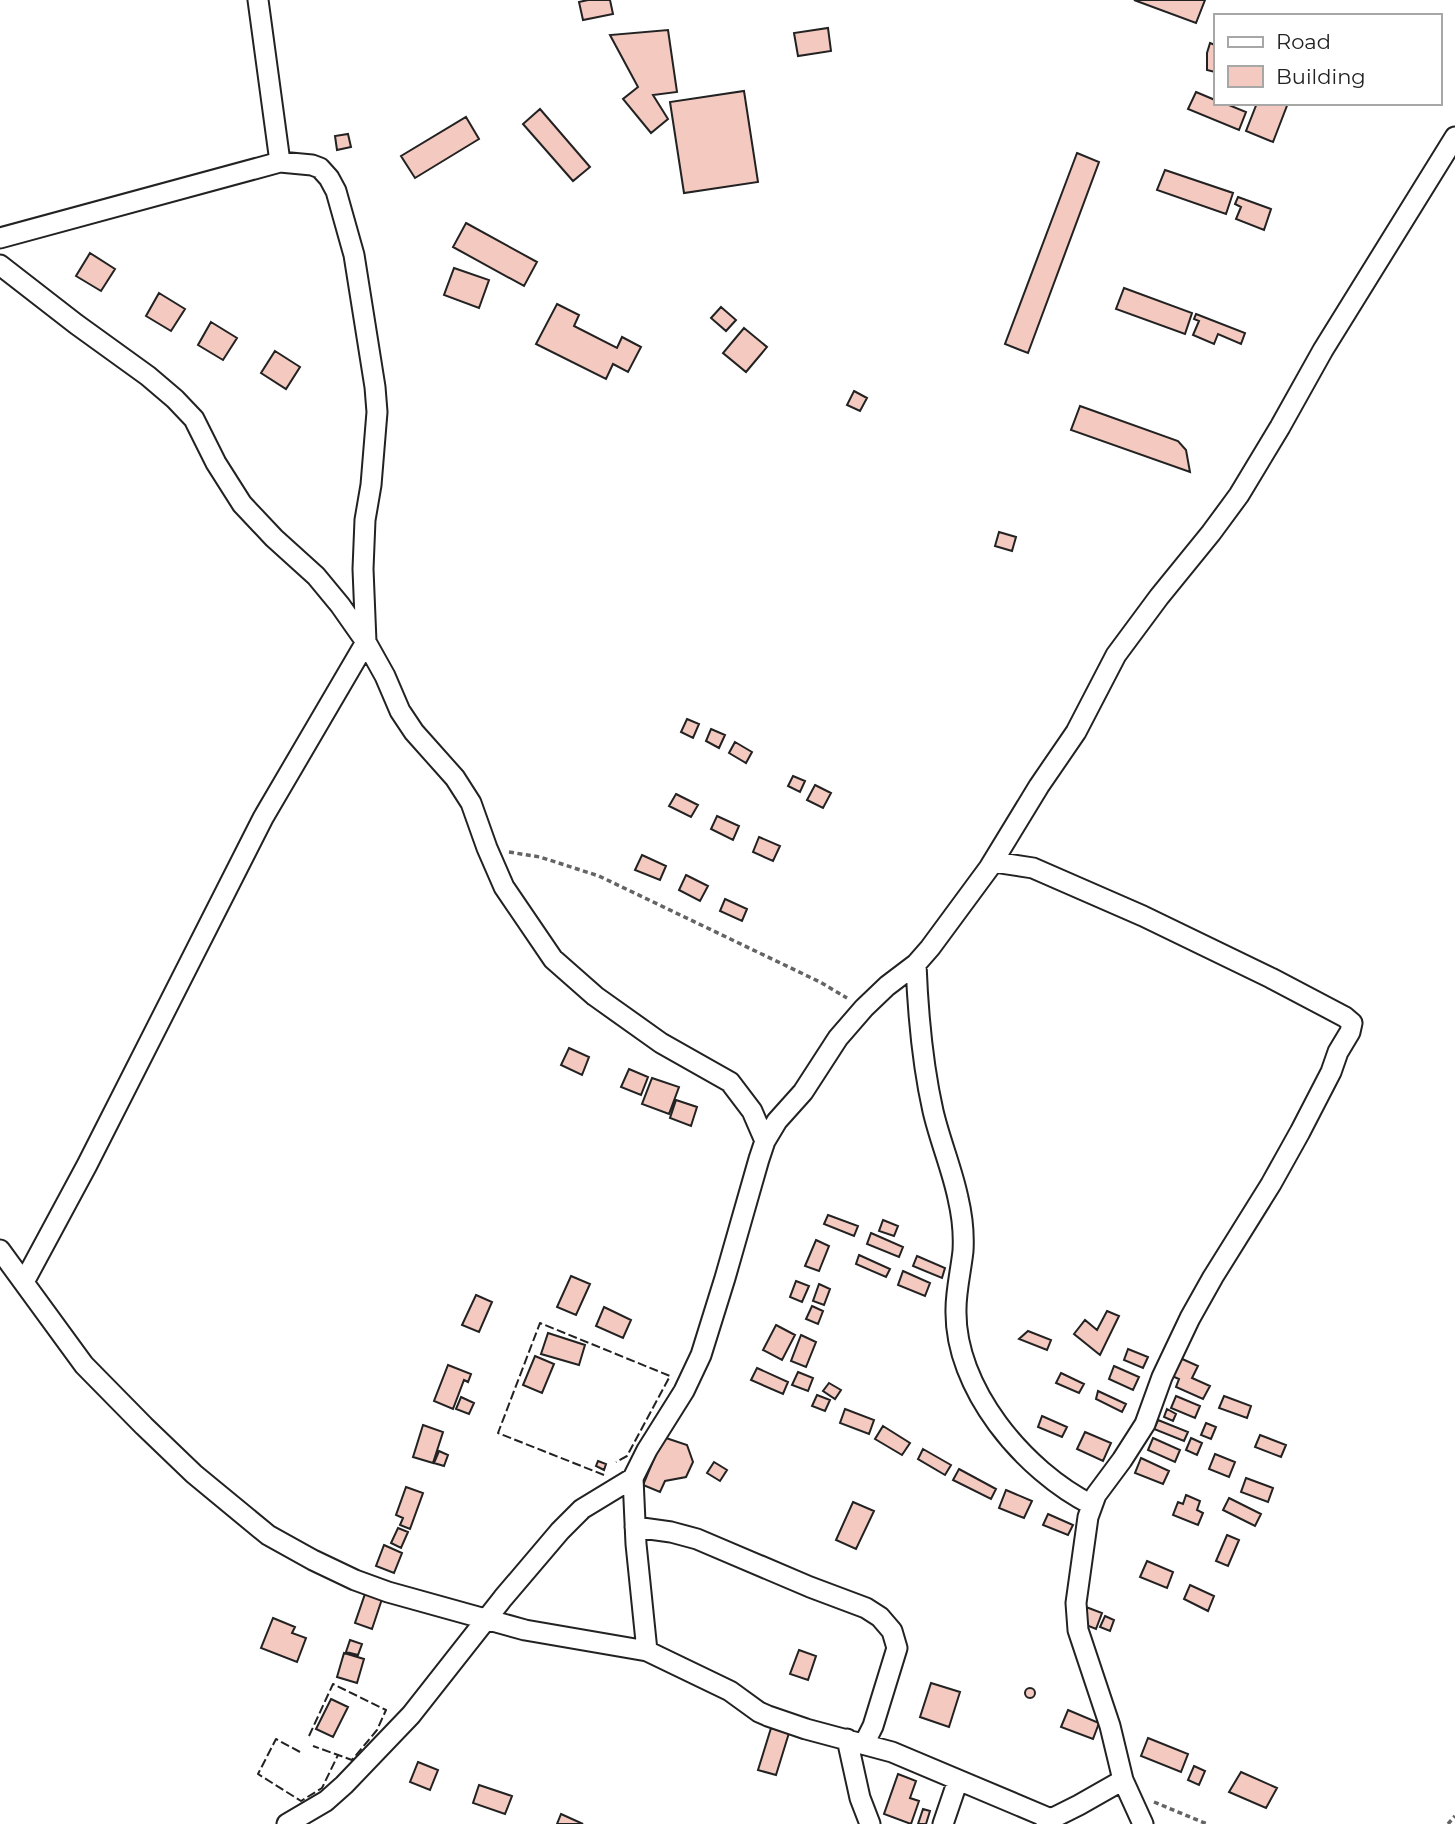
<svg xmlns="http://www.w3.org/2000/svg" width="1455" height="1824" font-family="Montserrat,sans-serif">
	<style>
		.building { fill: #f3c9c0; stroke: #222; stroke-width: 2 }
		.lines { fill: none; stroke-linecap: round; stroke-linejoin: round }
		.street-casing { stroke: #222; stroke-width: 23 }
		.path { stroke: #646464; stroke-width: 3.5; stroke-dasharray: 5 3.5; stroke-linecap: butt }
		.street { stroke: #fff; stroke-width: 19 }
		.fence { stroke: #222; stroke-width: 2; stroke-dasharray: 9 3.5; stroke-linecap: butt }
	</style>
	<rect width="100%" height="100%" fill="#fff"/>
	<!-- building -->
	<path class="building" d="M588 0H610L613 14 583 20 579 2Z
		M1134 0H1205L1196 23Z
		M828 28 831 51 798 56 794 33Z
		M668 30 677 92 653 95 668 119 651 133 623 99 638 87 610 35Z
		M1210 43 1215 45V72L1207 70V53Z
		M744 91 758 182 684 193 670 102Z
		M1196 92 1215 100V103H1224L1246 112 1239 130 1188 109Z
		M1257 103H1288L1273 142 1246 131Z
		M540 109 590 167 573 181 523 124Z
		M466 117 479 139 415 178 401 156Z
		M348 134 351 147 337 150 335 136Z
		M1077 153 1099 162 1028 353 1005 344Z
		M1165 170 1233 193 1226 214 1157 190Z
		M1238 197 1271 209 1264 230 1236 219 1241 207 1235 204Z
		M466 223 537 262 524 286 453 247Z
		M90 253 115 269 101 291 76 276Z
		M454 268 489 280 479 308 444 295Z
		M1124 288 1192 313 1185 334 1116 309Z
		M159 293 185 309 171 331 146 316Z
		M557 304 579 315 574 326 617 348 622 337 641 347 628 372 613 364 606 379 536 344Z
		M721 307 736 320 726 331 711 318Z
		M1196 314 1245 333 1241 344 1218 334 1214 344 1193 335 1199 321 1194 319Z
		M211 322 237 338 223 360 198 345Z
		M744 328 767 347 746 372 723 353Z
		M275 351 300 367 286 389 261 373Z
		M854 391 867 398 860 411 847 405Z
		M1080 406 1178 441 1186 450 1190 472 1071 430Z
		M999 532 1016 537 1012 551 995 546Z
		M687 719 699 724 693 738 681 732Z
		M711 729 725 735 719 748 706 741Z
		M735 742 752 752 746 763 729 753Z
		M793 776 805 781 800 792 788 786Z
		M815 785 831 793 823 808 807 800Z
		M676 794 698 805 691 817 669 806Z
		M717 816 739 826 733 840 711 829Z
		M759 837 780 846 773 861 753 852Z
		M642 855 666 866 660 880 635 870Z
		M686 875 708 886 700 901 679 890Z
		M725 899 747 909 742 921 720 911Z
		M569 1048 589 1057 582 1075 561 1065Z
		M629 1069 648 1077 641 1095 621 1087Z
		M652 1078 679 1087 669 1114 642 1104Z
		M676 1100 697 1107 691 1126 670 1118Z
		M828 1215 858 1226 854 1236 824 1224Z
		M883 1220 898 1226 894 1236 879 1231Z
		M871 1233 903 1247 899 1257 867 1244Z
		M816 1240 829 1246 819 1271 805 1266Z
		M859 1255 890 1269 886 1277 856 1264Z
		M917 1256 945 1268 942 1278 913 1266Z
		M903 1271 930 1283 925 1296 898 1285Z
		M571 1276 590 1284 576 1315 557 1307Z
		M796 1281 809 1286 802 1302 790 1297Z
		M819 1284 830 1289 824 1305 813 1301Z
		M476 1295 492 1302 479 1332 462 1325Z
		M812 1306 823 1311 818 1324 806 1319Z
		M604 1307 631 1320 623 1338 596 1326Z
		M1107 1311 1119 1316 1100 1355 1074 1334 1085 1320 1097 1330Z
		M776 1325 795 1335 782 1360 763 1350Z
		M1028 1331 1051 1340 1047 1350 1019 1339Z
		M548 1333 585 1345 579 1365 541 1354Z
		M801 1335 816 1342 806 1367 791 1361Z
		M1128 1349 1148 1357 1143 1368 1124 1360Z
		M535 1356 554 1364 542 1393 523 1385Z
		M1180 1358 1198 1366 1192 1378 1210 1386 1203 1399 1176 1387 1179 1379 1172 1376Z
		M448 1365 471 1374 468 1382 464 1380 453 1409 434 1401Z
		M1114 1366 1139 1377 1133 1390 1109 1379Z
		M757 1368 788 1382 783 1394 751 1380Z
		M798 1372 813 1378 808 1391 792 1385Z
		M1061 1373 1084 1384 1079 1393 1056 1383Z
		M829 1383 841 1390 835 1399 823 1391Z
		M1098 1391 1126 1404 1122 1412 1096 1399Z
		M817 1395 830 1400 825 1411 812 1406Z
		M1176 1396 1200 1406 1195 1418 1171 1408Z
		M1224 1396 1251 1406 1247 1418 1219 1408Z
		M461 1397 474 1403 469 1414 456 1409Z
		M845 1409 874 1420 869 1434 840 1423Z
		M1167 1409 1176 1414 1173 1421 1164 1417Z
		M1042 1416 1067 1427 1062 1437 1038 1427Z
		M1158 1420 1188 1432 1184 1441 1154 1429Z
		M1206 1423 1216 1427 1211 1439 1201 1435Z
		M423 1425 443 1432 433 1463 413 1457Z
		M883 1426 910 1443 902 1455 875 1439Z
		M1085 1432 1111 1443 1103 1461 1077 1449Z
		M1260 1435 1286 1445 1281 1457 1255 1447Z
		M663 1437 687 1445 693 1462 686 1477 665 1481 660 1492 643 1485Z
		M1153 1438 1180 1450 1175 1462 1148 1450Z
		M1191 1438 1202 1443 1197 1455 1186 1450Z
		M923 1449 951 1465 945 1475 918 1459Z
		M439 1451 448 1455 444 1466 434 1463Z
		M1215 1454 1235 1462 1229 1477 1209 1469Z
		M1141 1458 1169 1471 1163 1484 1135 1473Z
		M598 1461 606 1464 604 1470 596 1466Z
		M714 1462 727 1470 720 1481 707 1473Z
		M959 1469 996 1489 991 1499 953 1480Z
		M1246 1478 1273 1488 1268 1502 1241 1492Z
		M406 1487 423 1493 410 1529 400 1525 403 1518 396 1515Z
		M1006 1490 1032 1501 1024 1518 999 1508Z
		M1186 1495 1200 1501 1197 1510 1203 1513 1198 1525 1173 1515 1178 1502 1183 1504Z
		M1229 1498 1261 1514 1255 1526 1223 1510Z
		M853 1502 874 1511 856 1549 836 1540Z
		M1048 1514 1073 1525 1068 1535 1043 1525Z
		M398 1528 408 1532 401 1548 391 1543Z
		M1227 1535 1239 1540 1228 1566 1216 1561Z
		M384 1545 402 1553 394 1573 376 1566Z
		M1147 1561 1173 1572 1167 1588 1140 1577Z
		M1190 1585 1214 1596 1208 1611 1184 1599Z
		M366 1591 383 1596 372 1629 355 1623Z
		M1086 1607 1102 1613 1096 1629 1081 1623Z
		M1105 1616 1114 1620 1110 1631 1100 1627Z
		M273 1618 295 1627 292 1633 306 1638 297 1662 261 1648Z
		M350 1640 362 1644 358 1655 346 1652Z
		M799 1650 816 1656 808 1680 790 1674Z
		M344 1653 364 1659 357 1683 337 1677Z
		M931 1683 960 1692 949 1727 920 1717Z
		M1025 1693a5 5 0 1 1 10 0a5 5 0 1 1-10 0Z
		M331 1699 348 1707 333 1737 316 1729Z
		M1068 1710 1099 1723 1093 1739 1061 1727Z
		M771 1728 789 1733 776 1775 758 1770Z
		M1148 1738 1188 1754 1181 1772 1141 1756Z
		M418 1762 438 1770 430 1790 410 1782Z
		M1194 1766 1205 1771 1199 1785 1188 1780Z
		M1241 1772 1277 1788 1266 1808 1229 1792Z
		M898 1774 916 1781 910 1798 919 1801 911 1824 884 1814Z
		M479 1785 512 1796 505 1814 473 1803Z
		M923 1809 930 1811 926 1824H918Z
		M561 1814 583 1824H557Z"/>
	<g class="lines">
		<!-- street casing -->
		<g class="street-casing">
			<path id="street" d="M0 238 280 162 258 0
				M0 265 76 324 148 376 175 399 194 419 216 463 242 504 274 538 316 576 340 605 366 642 385 676 400 711 414 732 455 778 471 803 487 848 504 887 553 959 595 996 661 1043 730 1082 752 1111 765 1141
				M994 862 1033 868 1143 916 1271 978 1345 1017 1352 1023 1350 1032 1338 1052 1331 1072 1300 1132 1271 1184 1213 1277 1190 1318 1162 1377 1145 1424 1122 1460 1096 1495 1088 1517 1076 1603 1078 1630 1110 1726 1123 1780 1143 1824
				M916 964C918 1015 922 1062 933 1111 940 1141 952 1169 958 1198 962 1215 964 1234 963 1251 961 1270 956 1290 956 1309 954 1388 1024 1471 1092 1505
				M0 1250 84 1365 144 1426 194 1474 268 1535 313 1560 355 1580 388 1592 525 1630 647 1651
				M24 1282 87 1165 263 818 366 642 363 569 365 520 371 485 377 412 375 387 354 255 336 191 329 178 320 168 312 165 280 162
				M635 1527 671 1532 697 1539 810 1587 866 1608 880 1617 892 1631 897 1648 873 1726 864 1744
				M847 1739 860 1798 870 1824
				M1051 1819 892 1752 806 1729 768 1716 759 1712 730 1691 647 1651 636 1544 633 1478 647 1450 684 1391 701 1355 725 1278 759 1159 765 1141 777 1121 803 1092 838 1038 864 1008 887 986 916 964 930 948 989 868 1039 786 1076 732 1116 655 1159 597 1211 533 1239 495 1280 427 1323 350 1455 137
				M287 1824 326 1801 344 1785 411 1715 503 1598 560 1531 582 1509 633 1478
				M943 1824 958 1780
				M1046 1824 1051 1819 1079 1805 1123 1780"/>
		</g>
		<!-- path -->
		<path class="path" d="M509 852 540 857 599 876 820 982 847 998
			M1154 1802 1207 1824
			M1448 1824 1455 1816"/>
		<!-- street -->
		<use href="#street" class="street"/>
		<!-- fence -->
		<path class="fence" d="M604 1475 498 1433 540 1323 670 1376 627 1456 616 1462
			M309 1736 333 1684 386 1710 377 1730 352 1760 313 1746
			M300 1752 276 1739 258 1774 301 1801 322 1788 338 1755"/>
	</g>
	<!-- legend -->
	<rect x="1214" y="14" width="228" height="91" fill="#ffffff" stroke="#a7a7a7" stroke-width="2"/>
	<rect x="1228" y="37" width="35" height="10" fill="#ffffff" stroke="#a7a7a7" stroke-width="2"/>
	<text x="1276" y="49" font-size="21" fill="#222222">Road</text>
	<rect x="1228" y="66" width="35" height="21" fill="#f3c9c0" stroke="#a7a7a7" stroke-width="2"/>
	<text x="1276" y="84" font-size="21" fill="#222222">Building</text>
</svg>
